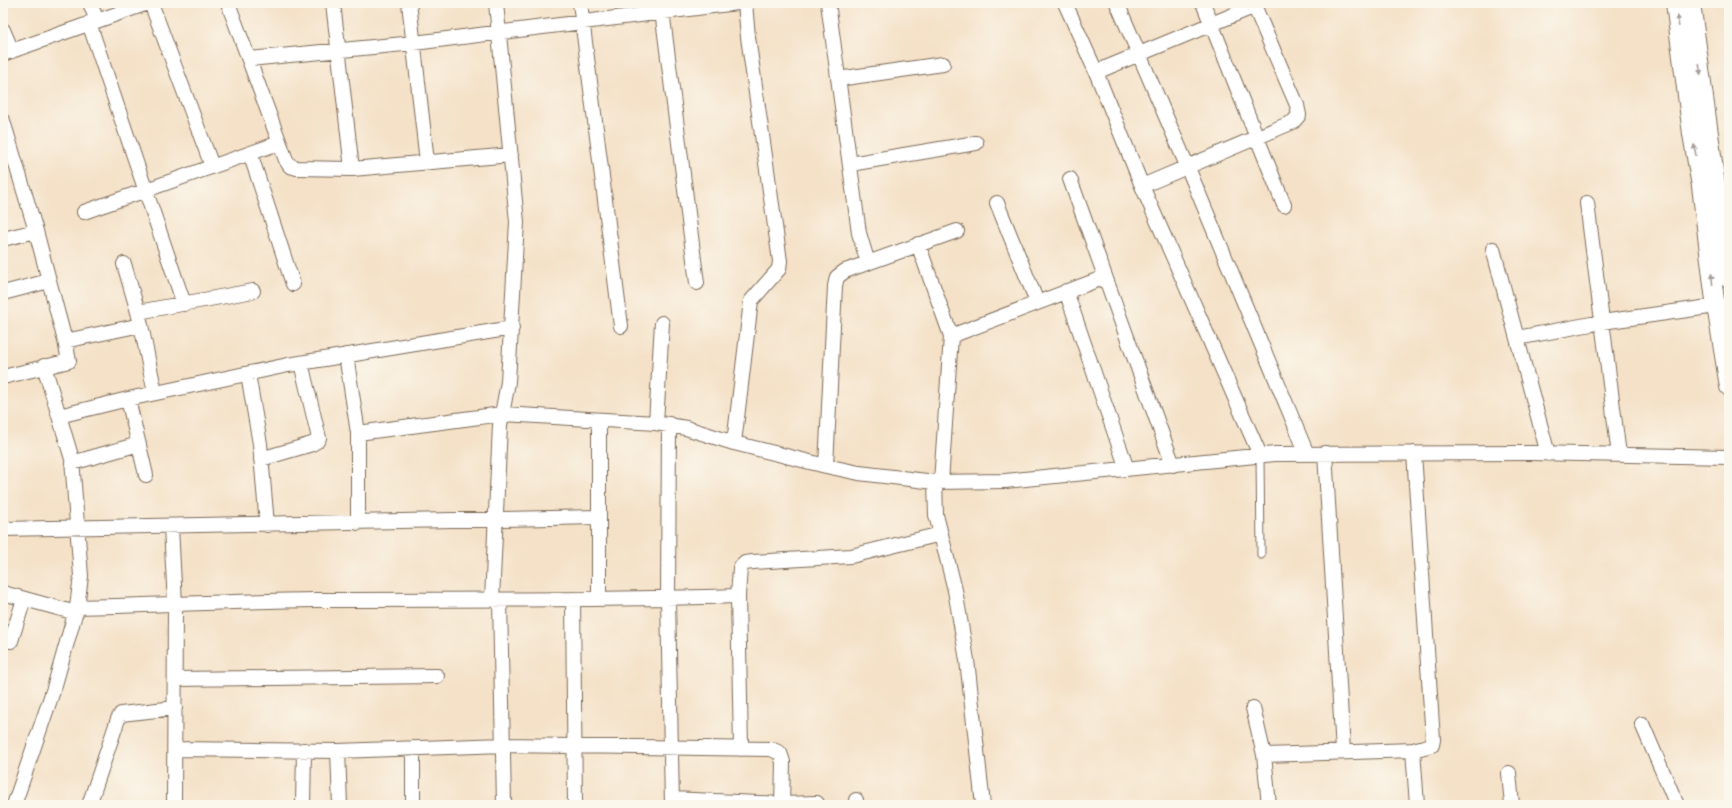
<svg xmlns="http://www.w3.org/2000/svg" width="1732" height="808" font-family="Mynerve,sans-serif">
	<style>
		.lines { fill: none; stroke-linecap: round; stroke-linejoin: round }
		.service-casing { stroke: #7c6a59; stroke-width: 9 }
		.minor-casing { stroke: #7c6a59; stroke-width: 16 }
		.tertiary-casing { stroke: #7c6a59; stroke-width: 20 }
		.service { stroke: #fff; stroke-width: 7 }
		.minor { stroke: #fff; stroke-width: 14 }
		.tertiary { stroke: #fff; stroke-width: 18 }
		.oneway { fill: #a79f9a }
	</style>
	<rect width="100%" height="100%" fill="#fbf7ec"/>
	<filter id="ink" filterUnits="userSpaceOnUse"><feTurbulence type="fractalNoise" baseFrequency=".025" numOctaves="2"/><feDisplacementMap in="SourceGraphic" scale="8" xChannelSelector="R" yChannelSelector="G"/><feConvolveMatrix kernelMatrix="1 2 1 2 8 2 1 2 1" color-interpolation-filters="sRGB"/></filter>
	<filter id="wash" filterUnits="userSpaceOnUse"><feTurbulence type="fractalNoise" baseFrequency=".012" numOctaves="4" result="noise"/><feDisplacementMap in="SourceGraphic" scale="16" xChannelSelector="R" yChannelSelector="G"/><feGaussianBlur stdDeviation="0.9" result="paint"/><feColorMatrix in="noise" values="0 0 0 0 0 0 0 0 0 0 0 0 0 0 0 0 0 1.4 0 .05"/><feComposite in="paint" operator="in"/></filter>
	<g filter="url(#wash)">
		<rect width="100%" height="100%" fill="#f4e1c7"/>
	</g>
	<g filter="url(#ink)">
		<g class="lines">
			<!-- service casing -->
			<g class="service-casing">
				<path id="service" d="M1260 455 1261 555"/>
			</g>
			<!-- minor casing -->
			<g class="minor-casing">
				<path id="minor" d="M90 3 97 21
					M151 3 212 166
					M228 3 286 160 290 166 297 168 352 169 511 155
					M333 3 352 169
					M409 3 427 162
					M580 3 621 326
					M661 3 697 283
					M828 3 859 233 868 263
					M1065 3 1096 72 1142 186 1260 455
					M1117 3 1188 168 1307 454
					M1203 3 1284 205
					M89 23 184 304
					M3 30 12 51
					M3 54 148 3
					M249 59 414 43 737 3
					M1096 72 1255 6
					M838 79 943 64
					M3 121 36 231 65 341
					M250 153 293 284
					M850 164 976 143
					M1070 179 1173 465
					M1142 186 1293 122 1299 115 1297 105 1253 3
					M997 203 1037 302
					M1587 203 1619 455
					M84 212 279 143
					M3 239 36 231
					M918 244 951 336 941 482
					M1493 249 1548 454
					M124 264 138 312
					M1066 291 1127 469
					M3 293 49 281
					M141 325 155 393
					M951 336 1105 277
					M1517 338 1602 322 1716 306
					M346 355 358 433V523
					M248 374 260 444 267 525
					M3 377 69 361 65 341 141 325 138 312 253 291
					M128 399 146 475
					M59 416 128 399 288 365 512 328
					M599 420V599
					M656 423 662 323
					M669 424 668 598 672 805
					M358 433 502 414 656 423 686 428 734 443 826 466 859 473 935 482 1005 481 1275 454 1531 453 1729 457
					M734 443 751 301 779 269 780 261 748 37 745 3
					M1325 453 1343 751
					M261 459 312 444 317 441 319 438 301 363
					M72 463 139 444
					M826 466 835 286 837 277 845 271 957 231
					M935 482 936 515 955 590 967 660 983 805
					M171 526 175 605 174 805
					M3 529 599 517
					M3 593 76 613
					M573 599 575 805
					M492 600 500 425 508 382 517 222 496 3
					M500 600 504 805
					M77 607C157 605 237 601 316 600 457 599 598 601 738 596
					M11 641 24 599
					M175 679 437 676
					M1253 708 1264 755 1269 805
					M1642 724 1677 805
					M175 749 338 751 504 745 771 749 780 753 783 762 782 805
					M741 749 738 596 740 568 745 563 753 562 851 556 941 534
					M1413 750 1417 805
					M338 751 340 805
					M1264 755 1413 750 1432 745 1433 740 1414 453
					M1509 773 1512 805
					M672 799 782 804 817 803
					M14 805 54 688 77 607 81 576 72 459 44 366
					M89 805 118 719 121 714 175 708
					M303 805 304 750
					M413 805V748
					M856 805V800"/>
			</g>
			<!-- tertiary casing -->
			<g class="tertiary-casing">
				<path id="tertiary" d="M1675 3 1692 134 1701 186 1714 293 1729 387
					M1691 3 1729 279"/>
			</g>
			<!-- service -->
			<use href="#service" class="service"/>
			<!-- minor -->
			<use href="#minor" class="minor"/>
			<!-- tertiary -->
			<use href="#tertiary" class="tertiary"/>
		</g>
		<!-- one-way arrows -->
		<defs><path id="oneway-solid" d="M-6-.8H1V-3.2L6.5 0L1 3.2V.8H-6Z"/></defs>
		<g class="oneway">
			<use href="#oneway-solid" transform="translate(1678 21) rotate(-98)"/>
			<use href="#oneway-solid" transform="translate(1700 69) rotate(82)"/>
			<use href="#oneway-solid" transform="translate(1695 150) rotate(-100)"/>
			<use href="#oneway-solid" transform="translate(1712 279) rotate(-96)"/>
		</g>
	</g>
	<!-- margin -->
	<rect width="1732" height="808" fill="none" stroke="#fbf7ec" stroke-width="16"/>
</svg>
